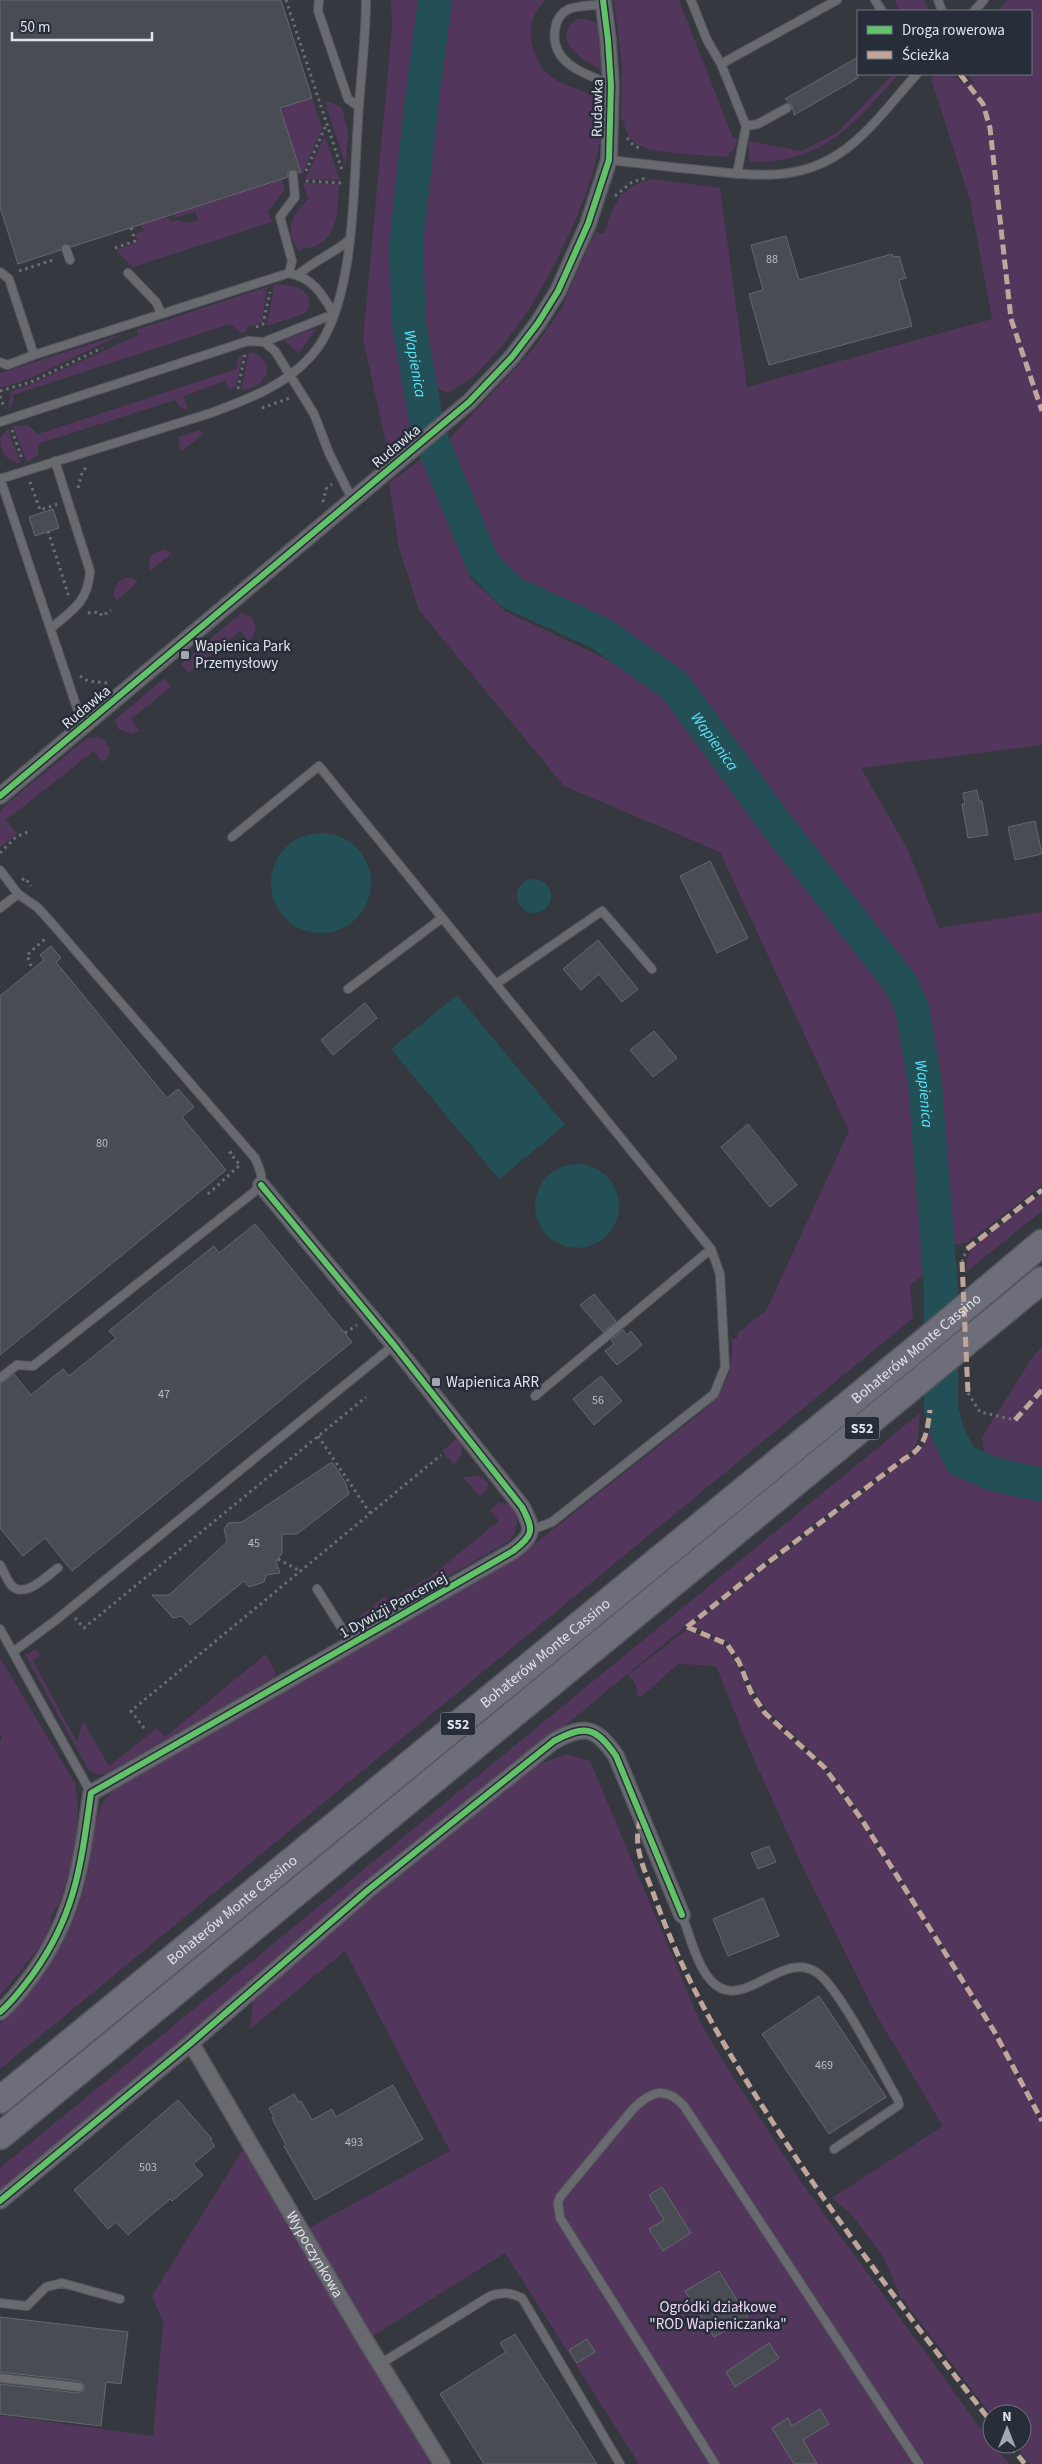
<svg xmlns="http://www.w3.org/2000/svg" width="1042" height="2464" font-family="'Source Sans 3',sans-serif">
	<style>
		.green { fill: #53365b }
		.water { fill: #235057 }
		.lines { fill: none; stroke-linecap: round; stroke-linejoin: round }
		.river { stroke: #235057; stroke-width: 34 }
		.building { fill: #494d53; stroke: #64686d }
		.lane-casing { stroke: #54575d; stroke-width: 10 }
		.street-casing { stroke: #54575d; stroke-width: 18 }
		.highway-casing { stroke: #54575d; stroke-width: 29 }
		.path { stroke: #6c6e74; stroke-width: 3; stroke-dasharray: 2.5 4; stroke-linecap: butt }
		.lane { stroke: #686a6f; stroke-width: 8 }
		.street { stroke: #686a6f; stroke-width: 15 }
		.highway { stroke: #6d6e7a; stroke-width: 26 }
		.quiet { stroke: #c0a59a; stroke-width: 5; stroke-dasharray: 10 5; stroke-linecap: butt }
		.cycleway-casing { stroke: #272d39; stroke-width: 9 }
		.cycleway { stroke: #61c268; stroke-width: 6 }
		.poi-dot { fill: #a4a7af; stroke: #272d39; stroke-width: 2 }
		.labels { text-anchor: middle; stroke-width: 5; stroke-linejoin: round; paint-order: stroke }
		.number-label { font-size: 12px; fill: #babec5 }
		.shield { fill: #272d39; stroke: #a8acb6; stroke-width: 1 }
		.shield-label { font-size: 14px; font-weight: bold; fill: #dfe3eb }
		.street-label { font-size: 15px; fill: #dfe3eb; stroke: #272d39 }
		.poi-label { font-size: 15px; fill: #dfe3eb; stroke: #272d39; text-anchor: start }
		.park-label { font-size: 15px; fill: #f2d9f7; stroke: #272d39 }
		.water-label { font-size: 16px; font-style: italic; fill: #5ae1f4; stroke: #272d39 }
	</style>
	<rect width="100%" height="100%" fill="#35383f"/>
	<!-- green -->
	<path class="green" d="M391 0H421L409 97 393 256 397 307 416 421 387 448 363 339 392 28Z
		M445 0H546C521 21 529 63 556 80 568 87 583 91 596 96 621 143 553 274 525 315 512 334 495 355 479 371 471 380 458 386 448 393L434 387 419 304 421 227 433 90Z
		M614 0H679L733 138 738 139 734 149 726 157C706 155 652 154 637 144 628 139 625 130 624 121L621 120 622 67Z
		M895 0H924L929 11H899Z
		M1007 0H1042V745L861 768 908 850 939 928 1042 912V1185L968 1242 954 1245 948 1233 929 1014 909 975 693 688 661 657 616 629 576 613 533 590 500 561 475 518 450 438 534 348 562 307 595 232 604 234 612 211 621 195 636 184 652 179 720 188 747 387 992 319 970 200 931 79 936 74H952L964 84 975 83 967 74H1031V11H997Z
		M577 19H588L597 24 601 70C583 60 549 40 577 19Z
		M893 74H899C854 123 822 166 749 161V141L802 151 838 132Z
		M312 98 322 128 302 176 280 108Z
		M330 102 342 108 348 132 346 166 325 103Z
		M325 136 340 180 305 179Z
		M282 179 285 190 268 211 272 222 133 267 116 250 138 242 135 234 144 231 141 224 168 216 170 222 179 220 185 223 198 220 195 212 174 218 173 214Z
		M303 183 339 184C337 207 340 234 317 245 311 249 305 247 299 250 282 231 293 214 308 199Z
		M274 285C287 284 305 286 310 300L308 309 303 314 267 326Z
		M267 287 262 322 248 327 246 332 241 333 230 324 13 395V403L8 410 11 391 34 383 138 335 136 330Z
		M317 328 299 353 283 340Z
		M125 333 31 378 0 388V373Z
		M249 352C268 355 274 375 256 386 252 388 246 389 241 391Z
		M243 353 236 387 229 389 225 381 184 396 188 410 182 409 175 400 38 444V455L27 462 13 426 28 425 38 434 236 369 238 358Z
		M8 429 21 464C6 460 1 454 0 438Z
		M200 430 204 434 181 451 179 446V437Z
		M429 453 470 577 505 611 621 666 666 699 766 835 889 985 904 1026 911 1067 928 1272 910 1285 913 1318 0 2069V2024C31 1992 58 1960 74 1918 81 1901 86 1883 89 1866 93 1844 93 1814 108 1796 114 1788 123 1783 132 1778L472 1584 533 1545 703 1411C726 1390 734 1370 732 1339H737V1333L766 1311 849 1131 720 852 564 786 419 610 399 548 389 483Z
		M164 549 172 553 150 571 149 560 152 554Z
		M125 578H133L138 582 116 601C111 590 115 582 125 578Z
		M241 613 251 617C258 626 256 634 249 642L240 631 189 673 181 664Z
		M164 678 171 687 131 719 140 731 132 734 118 729 115 720Z
		M97 737 103 739 110 748 108 757 102 762 94 751 6 820 17 834 0 847V811L4 806 87 738Z
		M1042 1193V1211L966 1272 967 1260 971 1248Z
		M1042 1347V1472L985 1455 982 1437 1034 1355Z
		M933 1412C937 1424 939 1443 946 1453 967 1481 1010 1486 1042 1493V2118L996 2030 863 1818 828 1767 768 1711 754 1691 742 1662 728 1643 710 1633 691 1627C761 1569 834 1517 905 1460 928 1451 928 1434 933 1412Z
		M920 1413 918 1439 913 1450 760 1565 579 1714 365 1885 187 2038 0 2193V2168Z
		M457 1438 462 1445V1454L454 1465 442 1451Z
		M476 1476 482 1477 488 1483 487 1490 480 1497 463 1477Z
		M499 1502 510 1504C521 1516 518 1530 509 1541L368 1623 360 1620V1616L384 1597 391 1599 431 1576 499 1521 490 1510Z
		M686 1630 709 1637 726 1647 736 1663 749 1693 764 1713 825 1770 860 1820 993 2031 1042 2124V2464H1030L1014 2444H1022V2414L992 2416 900 2296 883 2256 850 2213 832 2198 943 2126 874 2011 799 1859 749 1748 716 1666 678 1664 641 1697 637 1695 636 1685 628 1675Z
		M37 1649 40 1655 33 1661 77 1742 83 1721 109 1766 157 1728 165 1737 266 1654 276 1674 275 1677 130 1760 105 1774 98 1775 88 1769 25 1655Z
		M0 1658 75 1783 78 1804 75 1852 61 1899 51 1917 50 1927 42 1944 0 1996V1743L2 1737 0 1734Z
		M566 1754 590 1761 701 2024 730 2072 804 2186 992 2444 1010 2464H639L505 2253 373 2336 307 2229 450 2151 345 1951 250 2029 254 1992 476 1809 537 1765Z
		M243 2149 359 2345 433 2464H0V2415L153 2436 163 2322 152 2296Z"/>
	<!-- water -->
	<path class="water" d="M271 883a50 50 0 1 1 100 0a50 50 0 1 1-100 0Z
		M517 896a17 17 0 1 1 34 0a17 17 0 1 1-34 0Z
		M457 995 565 1125 499 1179 391 1049Z
		M535 1206a42 42 0 1 1 84 0a42 42 0 1 1-84 0Z"/>
	<g class="lines">
		<!-- river -->
		<path class="river" id="s1" d="M435 0 422 99 406 245 409 324 428 431 483 564 512 593 600 633 675 686 776 824 901 984 912 1008 925 1084 941 1288V1409L948 1434 961 1460 993 1474 1042 1485"/>
	</g>
	<!-- building -->
	<path class="building" d="M0 0H281L312 98 280 108 301 173 292 170 288 172V177L71 247 65 244 61 250 18 264 0 207Z
		M858 57V78L794 115 792 105 785 99Z
		M786 236 799 280 892 254 893 257 899 256 906 278 899 280 912 326 769 365 749 294 763 290 751 245Z
		M53 509 59 528 35 536 29 517Z
		M977 790 979 801H982L988 835 968 838 962 804H965L963 793Z
		M1035 821 1042 854 1015 860 1008 827Z
		M710 861 748 938 717 953 680 876Z
		M598 940 638 989 622 1002 599 974 581 990 563 969Z
		M51 946 61 958 56 962 167 1098 178 1089 194 1107 182 1117 226 1170 0 1355V996L44 960 40 955Z
		M365 1003 377 1018 333 1055 321 1040Z
		M654 1031 677 1058 653 1077 630 1050Z
		M748 1124 797 1185 770 1207 721 1147Z
		M255 1224 352 1342 72 1571 45 1538 23 1556 0 1528V1384L14 1374 31 1395 63 1369 69 1376 116 1338 109 1331 149 1298 214 1246 219 1253Z
		M594 1294 616 1321 603 1332 580 1305Z
		M623 1330 627 1335 631 1331 642 1345 617 1365 605 1351 614 1344 611 1340Z
		M601 1376 622 1401 594 1425 573 1399Z
		M332 1462 345 1482 349 1494 297 1534H282V1553L276 1562 280 1573 266 1575 264 1582 249 1587 244 1581 190 1625 182 1616 173 1618 152 1595H169L227 1542 224 1529 228 1523 242 1522Z
		M769 1846 776 1862 758 1869 751 1853Z
		M763 1898 779 1936 728 1956 713 1919Z
		M819 1996 886 2097 829 2134 762 2034Z
		M393 2085 423 2139 315 2200 284 2146 286 2145 272 2118 274 2117 269 2108 294 2094 299 2102 301 2101 312 2120 332 2109 336 2117Z
		M178 2100 212 2139 210 2140 215 2146 193 2164 203 2175 172 2201 170 2199 128 2235 116 2222 108 2229 74 2190Z
		M662 2187 691 2233 663 2251 649 2229 664 2220 649 2195Z
		M719 2271 748 2318 714 2337 685 2291Z
		M0 2317 128 2332 121 2384 106 2382 101 2426 0 2414V2384L78 2393 83 2391 85 2387 80 2381 0 2372Z
		M515 2334 597 2464H484L440 2394 506 2352 500 2343Z
		M587 2339 595 2352 577 2363 569 2350Z
		M769 2343 779 2358 735 2387 726 2372Z
		M820 2409 829 2424 803 2440 817 2464H794L772 2428 788 2418 792 2426Z"/>
	<g class="lines">
		<!-- lane casing -->
		<g class="lane-casing">
			<path id="lane" d="M319 0 318 11 348 99 359 107
				M691 0 707 40 721 64 746 126 737 174
				M875 0 882 11
				M938 0 942 11
				M603 5C592 5 580 5 569 9 552 17 551 42 561 56 572 71 595 77 611 85
				M974 11 984 0
				M721 64 837 0
				M746 126 758 124 787 108
				M609 160C639 163 669 167 700 170 749 175 796 183 840 153 870 133 893 100 917 74
				M66 249 70 260
				M0 272 9 279 34 355 289 273C313 278 322 294 334 314L264 342 248 341 0 422
				M128 273 156 302 161 313
				M289 273 292 261 280 217 295 197 293 175
				M298 275C313 261 333 254 349 240
				M264 342 275 351 314 414 329 453 352 499
				M0 362 7 365 34 355
				M0 478 83 726
				M0 479 211 413C248 399 285 386 312 355 356 305 353 187 358 121 360 81 366 40 366 0
				M51 628C73 610 88 602 90 571L55 461
				M232 837 319 766 711 1249 720 1274 725 1367 714 1394 552 1522 531 1530
				M0 870 18 894 37 907 49 920 255 1158C261 1172 266 1181 254 1192L33 1366 17 1365 0 1378
				M0 908 18 894
				M496 984 602 911 652 969
				M348 989 442 918
				M535 1396 711 1249
				M0 1565C4 1571 7 1581 12 1586 25 1599 48 1575 58 1568
				M317 1589 351 1643
				M0 1629 91 1793
				M13 1652 56 1620 394 1345
				M682 1915C689 1933 694 1955 704 1971 736 2025 778 1948 816 1972 838 1985 882 2073 898 2100L899 2105 834 2149
				M0 2303 27 2306 46 2287 62 2283 120 2299
				M380 2364 490 2296C502 2292 510 2292 522 2298L620 2464
				M0 2378 79 2387
				M715 2464 560 2218 558 2203 560 2197 633 2109C650 2092 665 2085 684 2106L919 2464"/>
		</g>
		<!-- street casing -->
		<g class="street-casing">
			<g id="street">
				<path d="M0 796 469 402 512 357 538 323 558 291 588 224 609 160 611 85 608 40 603 0"/>
				<path d="M0 2012C13 2001 23 1987 33 1974 76 1914 81 1864 91 1793L513 1551C534 1535 534 1530 522 1507L394 1345 261 1185"/>
				<path id="s2" d="M191 2043 364 2338 442 2464"/>
				<path d="M0 2201 191 2043 368 1890 554 1741C585 1724 596 1727 616 1756L682 1915"/>
			</g>
		</g>
		<!-- highway casing -->
		<g class="highway-casing">
			<g id="highway">
				<path id="s3" d="M0 2100 917 1348 1042 1243"/>
				<path d="M0 2136 1042 1280"/>
			</g>
		</g>
		<!-- path -->
		<path class="path" d="M286 0 342 170
			M627 138 633 145 641 149
			M306 171 326 125
			M306 181 342 183
			M615 196 632 182 646 178
			M115 248 135 241 131 227
			M19 271 56 259
			M256 327 263 324 270 292
			M238 389 245 354
			M0 391 31 382 102 348
			M0 396 4 407
			M262 408 290 398
			M12 430 22 459
			M30 482 40 510 58 504
			M78 488 82 473 87 466
			M323 502 326 489 332 484
			M48 531 69 597
			M88 613 99 612 102 616 111 610
			M80 676 88 681 107 683
			M0 853 16 837 30 831
			M22 880 25 878 31 886
			M31 966 27 955 47 937
			M208 1194 240 1165 230 1153 233 1151
			M962 1262 967 1249
			M345 1333 357 1325
			M968 1393 980 1412 1015 1420
			M318 1436 370 1513
			M278 1559 300 1571
			M75 1618 84 1628 366 1397
			M144 1728 131 1711 441 1455"/>
		<!-- lane -->
		<use href="#lane" class="lane"/>
		<!-- street -->
		<use href="#street" class="street"/>
		<!-- highway -->
		<use href="#highway" class="highway"/>
		<!-- quiet -->
		<path class="quiet" d="M960 74 983 104 990 128 1011 319 1042 411
			M967 1249 1042 1190
			M962 1262 968 1393
			M1015 1420 1042 1390
			M687 1627 727 1644 739 1662 751 1692 765 1713 825 1768 862 1820 994 2031 1042 2121
			M687 1627 762 1567 904 1459C926 1448 927 1432 930 1410
			M641 1819C631 1844 645 1871 654 1895 683 1978 723 2045 770 2118 838 2224 914 2324 992 2423
			M1009 2444 1025 2464"/>
		<!-- cycleway casing -->
		<g class="cycleway-casing">
			<path id="cycleway" d="M0 796 469 402 512 357 538 323 558 291 588 224 609 160 611 85 608 40 603 0
				M0 2012C13 2001 23 1987 33 1974 76 1914 81 1864 91 1793L513 1551C534 1535 534 1530 522 1507L394 1345 261 1185
				M0 2201 191 2043 368 1890 554 1741C585 1724 596 1727 616 1756L682 1915"/>
		</g>
		<!-- cycleway -->
		<use href="#cycleway" class="cycleway"/>
	</g>
	<!-- markers -->
	<g class="poi-dot">
		<rect x="180" y="650" width="10" height="10" rx="2.5"/>
		<rect x="431" y="1377" width="10" height="10" rx="2.5"/>
	</g>
	<g class="labels">
		<!-- number labels -->
		<g class="number-label">
			<text x="772" y="263">88</text>
			<text x="102" y="1147">80</text>
			<text x="164" y="1398">47</text>
			<text x="598" y="1404">56</text>
			<text x="254" y="1547">45</text>
			<text x="824" y="2069">469</text>
			<text x="354" y="2146">493</text>
			<text x="148" y="2171">503</text>
		</g>
		<!-- shield labels -->
		<g class="shield">
			<rect x="844.5" y="1416.5" width="35" height="23" rx="4"/>
			<rect x="440.5" y="1712.5" width="35" height="23" rx="4"/>
		</g>
		<g class="shield-label">
			<text x="862" y="1433">S52</text>
			<text x="458" y="1729">S52</text>
		</g>
		<!-- street labels -->
		<g class="street-label">
			<text transform="translate(597 108) rotate(-89)" y="5">Rudawka</text>
			<text transform="translate(396 446) rotate(-40)" y="5">Rudawka</text>
			<text transform="translate(86 707) rotate(-40)" y="5">Rudawka</text>
			<text dy="5" stroke="none"><textPath href="#s3" startOffset="1185">Bohaterów Monte Cassino</textPath></text>
			<text transform="translate(393 1605) rotate(-29)" y="5">1 Dywizji Pancernej</text>
			<text dy="5" stroke="none"><textPath href="#s3" startOffset="705">Bohaterów Monte Cassino</textPath></text>
			<text dy="5" stroke="none"><textPath href="#s3" startOffset="300">Bohaterów Monte Cassino</textPath></text>
			<text dy="5" stroke="none"><textPath href="#s2" startOffset="245">Wypoczynkowa</textPath></text>
		</g>
		<!-- poi labels -->
		<g class="poi-label">
			<text x="195" y="651">Wapienica Park<tspan x="195" dy="17">Przemysłowy</tspan></text>
			<text x="446" y="1387">Wapienica ARR</text>
		</g>
		<!-- park labels -->
		<g class="park-label">
			<text x="718" y="2312">Ogródki działkowe<tspan x="718" dy="17">"ROD Wapieniczanka"</tspan></text>
		</g>
		<!-- water labels -->
		<g class="water-label">
			<text dy="6" stroke="none"><textPath href="#s1" startOffset="366">Wapienica</textPath></text>
			<text dy="6" stroke="none"><textPath href="#s1" startOffset="876">Wapienica</textPath></text>
			<text dy="6" stroke="none"><textPath href="#s1" startOffset="1295">Wapienica</textPath></text>
		</g>
	</g>
	<!-- legend -->
	<rect x="857" y="10" width="175" height="65" fill="#272d39" stroke="#717680"/>
	<rect x="867" y="26" width="25" height="8" fill="#61c268" stroke="#717680"/>
	<text x="902" y="35" font-size="15" fill="#dfe3eb">Droga rowerowa</text>
	<rect x="867" y="51" width="25" height="8" fill="#c0a59a" stroke="#717680"/>
	<text x="902" y="60" font-size="15" fill="#dfe3eb">Ścieżka</text>
	<!-- north arrow -->
	<g transform="translate(1007 2429)"><circle r="24" fill="#272d39" stroke="#717680"/>
	<path d="M0-4L9 19L0 12L-9 19Z" fill="#a4a7af"/>
	<text y="-8" font-size="14" font-weight="bold" text-anchor="middle" fill="#dfe3eb">N</text>
	</g>
	<!-- scale -->
	<path d="M12 32v8h140v-8" fill="none" stroke="#dfe3eb" stroke-width="2.5"/>
	<text x="20" y="32" font-size="15" fill="#dfe3eb" stroke="#272d39" stroke-width="4" paint-order="stroke">50 m</text>
</svg>
